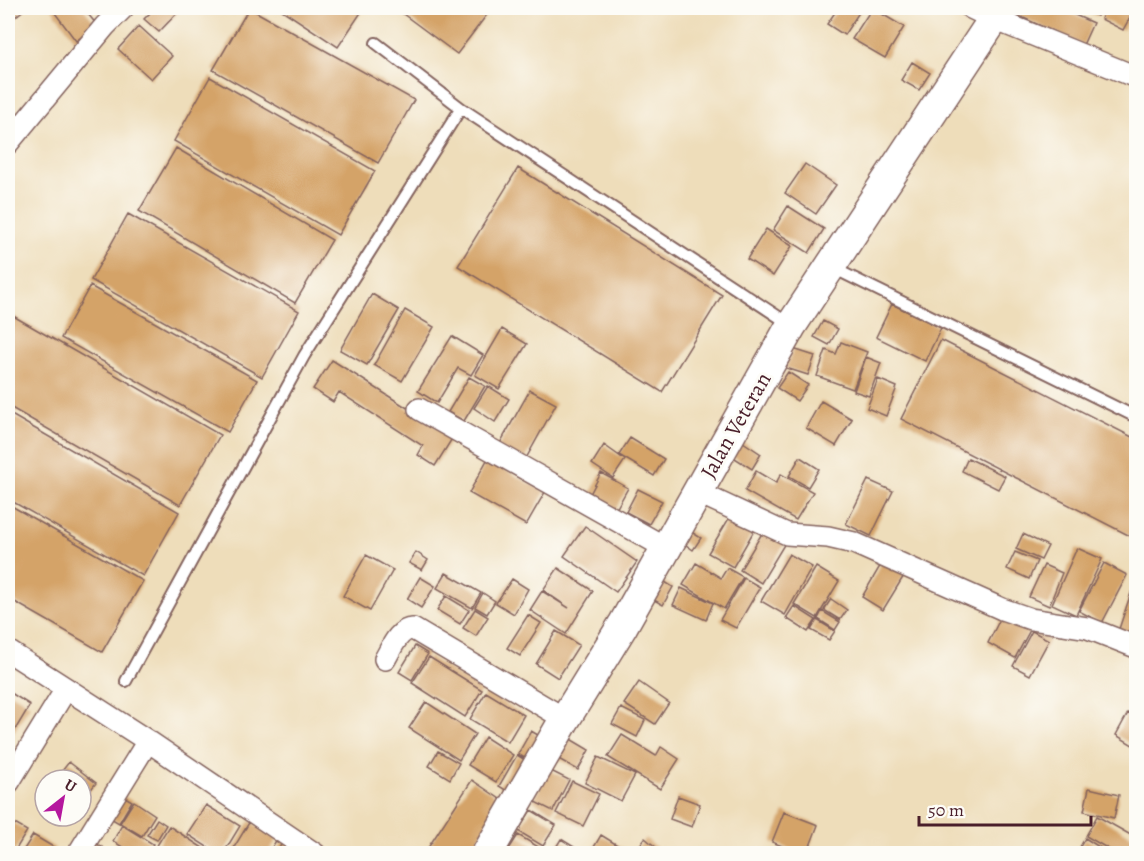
<svg xmlns="http://www.w3.org/2000/svg" width="1144" height="861" font-family="Alegreya,serif">
	<style>
		.building { fill: #d4a368 }
		.lines { fill: none; stroke-linecap: round; stroke-linejoin: round }
		.service-casing { stroke: #83625d; stroke-width: 14 }
		.minor-casing { stroke: #83625d; stroke-width: 24 }
		.secondary-casing { stroke: #83625d; stroke-width: 33 }
		.service { stroke: #fff; stroke-width: 10 }
		.minor { stroke: #fff; stroke-width: 21 }
		.secondary { stroke: #fff; stroke-width: 30 }
		.labels { text-anchor: middle; stroke-width: 6; stroke-linejoin: round; paint-order: stroke }
		.street-label { font-size: 22px; fill: #4a1f2b; stroke: #fdfcf7 }
	</style>
	<rect width="100%" height="100%" fill="#fdfcf7"/>
	<filter id="ink" filterUnits="userSpaceOnUse"><feTurbulence type="fractalNoise" baseFrequency=".0167" numOctaves="2"/><feDisplacementMap in="SourceGraphic" scale="12" xChannelSelector="R" yChannelSelector="G"/><feConvolveMatrix kernelMatrix="1 2 1 2 8 2 1 2 1" color-interpolation-filters="sRGB"/></filter>
	<filter id="wash" filterUnits="userSpaceOnUse"><feTurbulence type="fractalNoise" baseFrequency=".008" numOctaves="4" result="noise"/><feDisplacementMap in="SourceGraphic" scale="24" xChannelSelector="R" yChannelSelector="G"/><feGaussianBlur stdDeviation="1.35" result="paint"/><feColorMatrix in="noise" values="0 0 0 0 0 0 0 0 0 0 0 0 0 0 0 0 0 1.4 0 .05"/><feComposite in="paint" operator="in"/></filter>
	<g filter="url(#wash)">
		<rect width="100%" height="100%" fill="#eeddba"/>
		<g id="blocks">
			<!-- building -->
			<path class="building" d="M8 8H26L15 17Z
				M54 8H83L97 25 76 41 52 9Z
				M155 8H175L179 11 159 32 144 19Z
				M249 8 414 100 378 163 213 70Z
				M279 8H364L338 47Z
				M395 8H492L457 54Z
				M838 8H862L844 35 827 24Z
				M872 8 904 27 885 58 852 39Z
				M1020 8H1059L1093 23 1083 45 1017 15Z
				M1078 8H1101L1097 16Z
				M1106 8H1135L1123 30 1101 19Z
				M139 26 172 56 151 79 118 49Z
				M912 62 930 73 919 90 901 80Z
				M210 77 375 171 338 235 174 141Z
				M176 148 332 240 295 303 139 211Z
				M805 164 836 185 816 214 785 193Z
				M518 168 722 295 662 392 458 266Z
				M788 206 824 229 809 253 773 230Z
				M128 214 299 311 262 377 91 280Z
				M766 229 792 246 773 276 747 259Z
				M90 286 257 380 228 432 61 338Z
				M372 294 399 310 367 365 340 350Z
				M892 304 941 328 925 361 876 337Z
				M405 310 434 327 402 381 374 365Z
				M8 313 220 435 180 505 8 406Z
				M823 321 838 329 829 345 814 337Z
				M502 329 527 344 499 389 475 375Z
				M452 336 483 355 471 375 458 368 437 403 418 391Z
				M941 340 1136 439V539L901 419Z
				M841 342 867 352 853 389 817 376 826 350 836 354Z
				M793 349 815 356 808 375 786 368Z
				M866 357 881 363 869 396 854 391Z
				M332 360 453 437 435 466 418 455 423 446 339 392 333 402 313 389Z
				M788 372 808 385 797 401 777 388Z
				M469 377 485 386 464 421 448 412Z
				M878 379 897 387 886 416 867 408Z
				M488 386 509 399 495 422 474 408Z
				M530 390 556 404 524 462 498 447Z
				M821 401 852 419 836 446 806 428Z
				M8 413 179 512 143 576 8 499Z
				M630 438 664 459 654 476 619 455Z
				M737 438 761 454 752 469 727 453Z
				M604 445 625 460 613 478 592 464Z
				M800 457 819 469 808 487 789 476Z
				M968 458 1005 476 998 489 962 471Z
				M487 460 545 492 526 525 469 493Z
				M756 471 776 483 781 474 813 492 796 520 745 491Z
				M601 473 628 488 614 513 588 498Z
				M868 480 893 491 871 536 846 524Z
				M638 489 662 501 649 524 626 512Z
				M8 504 143 581 102 652 8 598Z
				M731 515 755 529 733 567 708 553Z
				M585 526 637 562 616 592 564 556Z
				M685 528 701 538 693 550 678 539Z
				M764 530 785 543 761 583 740 570Z
				M1023 534 1048 546 1041 560 1016 549Z
				M1077 548 1102 559 1076 615 1052 604Z
				M416 552 428 560 422 570 409 563Z
				M1015 552 1037 561 1029 579 1007 569Z
				M789 554 812 567 785 615 761 601Z
				M366 555 393 570 370 611 343 596Z
				M883 561 905 574 883 610 862 597Z
				M696 563 721 578 727 568 743 577 724 609 683 585Z
				M1104 563 1127 575 1102 623 1079 611Z
				M1044 565 1062 573 1049 606 1029 597Z
				M816 567 839 581 817 618 794 604Z
				M558 568 593 591 566 634 530 610 542 591 569 608 543 590Z
				M446 573 481 593 472 608 437 588Z
				M420 577 435 586 421 608 407 599Z
				M657 577 673 587 663 605 647 596Z
				M744 578 760 587 736 628 720 620Z
				M512 579 528 589 514 614 496 603Z
				M1133 587 1136 588V638L1118 632Z
				M681 588 713 603 706 620 673 605Z
				M483 593 495 601 487 614 475 607Z
				M446 596 469 610 460 624 437 610Z
				M831 599 847 610 840 620 824 610Z
				M794 606 816 620 808 632 786 618Z
				M475 609 488 617 476 636 463 628Z
				M822 611 840 622 835 630 818 619Z
				M528 615 541 623 520 656 507 648Z
				M1002 615 1030 630 1015 658 988 643Z
				M817 620 835 631 829 640 811 630Z
				M556 631 579 645 558 678 536 664Z
				M1032 631 1049 640 1030 675 1013 666Z
				M415 646 428 654 412 680 399 672Z
				M429 657 482 690 465 717 412 683Z
				M639 682 669 703 655 724 624 704Z
				M486 692 524 715 508 742 470 719Z
				M11 693 30 705 9 740 8 739V699Z
				M426 702 475 734 459 760 409 728Z
				M621 708 645 720 637 737 612 724Z
				M1128 713 1136 718V747L1116 735Z
				M531 731 545 739 531 762 518 754Z
				M622 735 656 756 661 747 679 759 660 789 608 757Z
				M485 737 513 755 496 782 468 765Z
				M567 737 589 750 578 770 555 757Z
				M438 751 459 763 450 779 429 766Z
				M517 755 530 763 512 794 499 786Z
				M598 757 635 775 621 801 585 783Z
				M69 762 96 783 81 802V780H55Z
				M549 770 569 780 553 811 533 801Z
				M472 780 503 801 469 854H424Z
				M572 781 599 794 583 826 556 813Z
				M1089 788 1119 795 1114 818 1084 811Z
				M120 794 132 801 119 823 107 816Z
				M678 796 700 804 692 827 670 819Z
				M134 801 155 815 142 836 120 823Z
				M206 805 240 826 223 854H218L187 834Z
				M531 810 556 825 543 846 518 831Z
				M784 812 818 825 807 854H802L772 842Z
				M1097 816 1136 838V845L1132 854H1117L1086 836Z
				M157 819 166 825 157 840 147 835Z
				M8 820 27 831 13 854H8Z
				M250 821 277 839 268 854H230Z
				M122 825 153 844 150 849 158 854H133L113 841Z
				M169 826 212 854H167L156 847Z
				M33 835 55 848 51 854H21Z
				M518 835 547 852 546 854H506Z
				M601 835 624 849 622 854H590Z
				M645 838 664 854H633Z
				M1085 838 1110 854H1076Z
				M89 839 113 854H80Z
				M561 839 579 850 577 854H552Z
				M283 841 303 854H276Z"/>
		</g>
	</g>
	<g filter="url(#ink)">
		<use href="#blocks" fill-opacity="0" stroke="#83625d" stroke-width="1.5"/>
		<g class="lines">
			<!-- service casing -->
			<g class="service-casing">
				<path id="service" d="M376 43 461 108
					M831 267 1136 417
					M126 681 304 356 461 108 791 325"/>
			</g>
			<!-- minor casing -->
			<g class="minor-casing">
				<path id="minor" d="M971 8 994 19 1136 77
					M8 143 105 26 123 8
					M419 409 666 548
					M697 492 787 534 828 537 854 543 1002 609 1031 619 1088 628 1136 647
					M8 651 148 741 315 854
					M385 659C391 649 399 628 413 629L565 719
					M9 782 66 689
					M78 854 148 741"/>
			</g>
			<!-- secondary casing -->
			<g class="secondary-casing">
				<path id="secondary" d="M487 854 565 719 623 625 791 326 1001 8"/>
			</g>
			<!-- service -->
			<use href="#service" class="service"/>
			<!-- minor -->
			<use href="#minor" class="minor"/>
			<!-- secondary -->
			<use href="#secondary" class="secondary"/>
		</g>
	</g>
	<g class="labels">
		<!-- street labels -->
		<g class="street-label">
			<text transform="translate(735 425) rotate(-60)" y="8">Jalan Veteran</text>
		</g>
	</g>
	<!-- margin -->
	<rect width="1144" height="861" fill="none" stroke="#fdfcf7" stroke-width="30"/>
	<!-- north arrow -->
	<g transform="translate(63 798) rotate(31)"><circle r="28" fill="#fdfcf7" stroke="#b5a4a5" stroke-width="1.5"/>
	<path d="M0-4.5L10 22L0 15L-10 22Z" fill="#b5179e"/>
	<text y="-9" font-size="16" font-weight="bold" text-anchor="middle" fill="#4a1f2b">U</text>
	</g>
	<!-- scale -->
	<path d="M919 816v9h172v-9" fill="none" stroke="#4a1f2b" stroke-width="3"/>
	<text x="928" y="816" font-size="18" fill="#4a1f2b" stroke="#fdfcf7" stroke-width="4.5" paint-order="stroke">50 m</text>
</svg>
